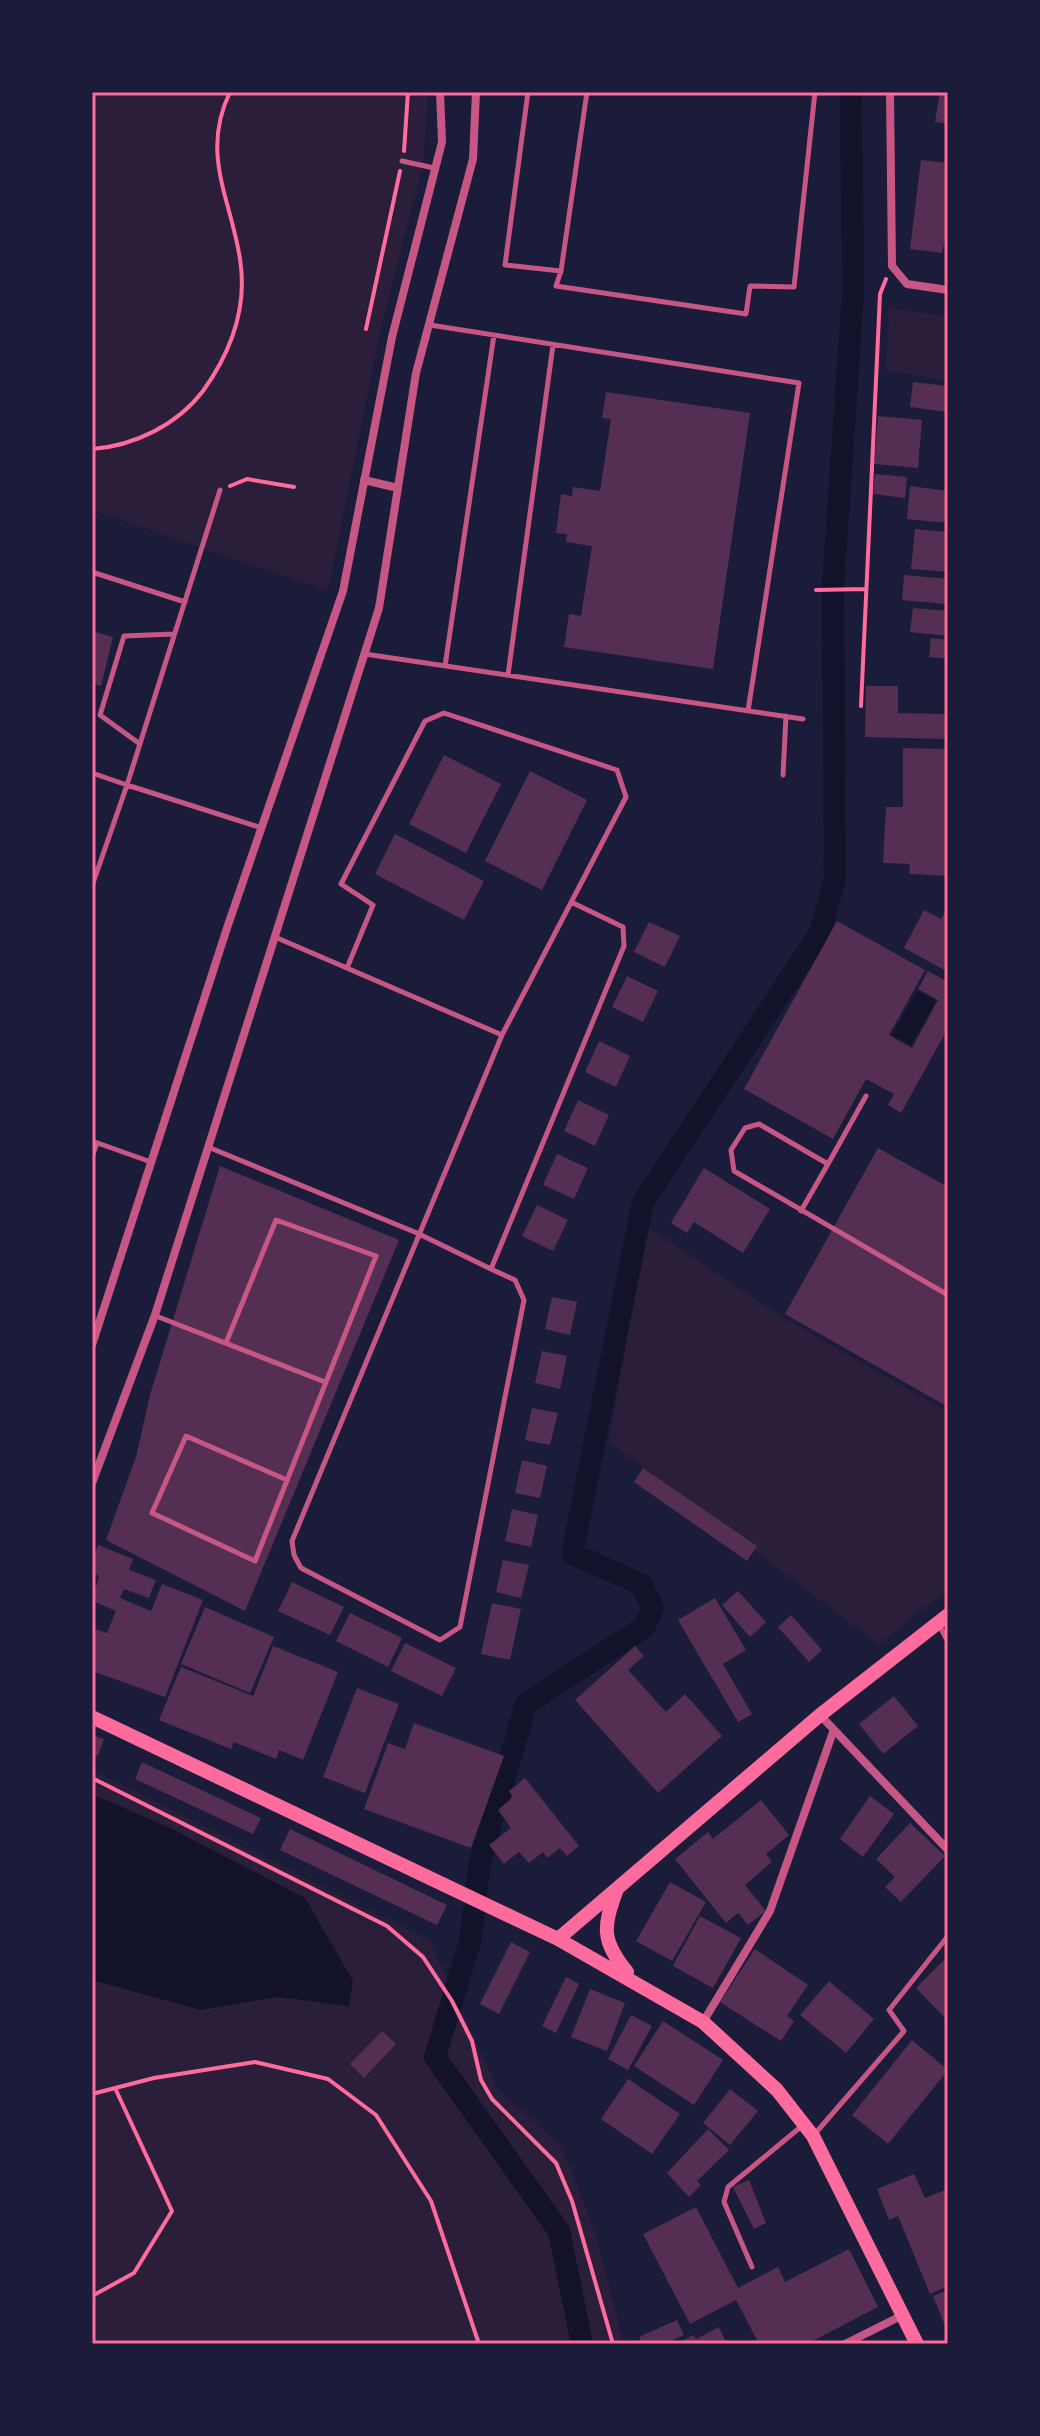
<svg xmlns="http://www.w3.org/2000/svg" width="1040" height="2436" font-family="Lora,serif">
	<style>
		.green { fill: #2a1e3b }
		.water { fill: #12122b }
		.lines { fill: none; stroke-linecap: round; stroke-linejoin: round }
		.canal { stroke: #12122b; stroke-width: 22 }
		.building { fill: #542f53 }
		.path { stroke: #ff6b9d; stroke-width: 4 }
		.service { stroke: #c65784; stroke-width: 5 }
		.minor { stroke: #c65784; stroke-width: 8 }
		.secondary { stroke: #ff6b9d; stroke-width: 14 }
		.neatline { fill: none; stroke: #ff6b9d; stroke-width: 3 }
	</style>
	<rect width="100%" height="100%" fill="#1b1b3a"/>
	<!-- green -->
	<path class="green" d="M92 92H428L423 165 380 332 328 591 92 510Z
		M889 308 948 316V381L886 370Z
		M646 1225 777 1314 948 1412V1589L879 1644 609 1442Z
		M92 1770 430 1941 497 2088 562 2147 595 2232 624 2344H92Z"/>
	<!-- water -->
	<path class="water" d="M917 991 936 1001 911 1045 892 1035Z
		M92 1794 172 1829 305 1898 353 1981 349 2006 278 1997 201 2010 92 1980Z"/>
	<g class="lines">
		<!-- canal -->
		<path class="canal" d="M582 2344 559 2231 435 2057 470 1942 480 1861 526 1704 644 1627 653 1608 641 1584 572 1554 643 1202 820 933 835 878 833 587 853 292 851 92"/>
	</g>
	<!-- building -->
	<path class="building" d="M940 92H948V124L935 122Z
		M921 160 948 163V225L942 253 910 249Z
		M913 382 948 386V412L910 407Z
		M606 392 750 413 713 669 564 647 569 614 581 616 592 546 566 542 567 534 556 533 561 494 572 496 573 487 600 491 611 419 602 418Z
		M878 416 922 420 918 468 874 464Z
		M875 474 907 477 905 498 873 494Z
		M910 486 948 491V523L907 519Z
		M915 529 948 532V572L911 569Z
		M904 575 948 579 945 604 902 600Z
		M913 608 948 611V636L910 632Z
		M92 631 113 637 101 686 92 683Z
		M931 638 948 640V659L929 657Z
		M866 686H898V713L948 714V739L865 737Z
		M903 748 948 749V876L909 874 910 864 883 863 886 807H903Z
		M444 755 501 784 466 853 409 824Z
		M530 771 587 800 542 890 485 861Z
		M395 834 484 881 464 920 375 874Z
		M948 905V972L904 948 924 910 941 919Z
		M837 921 925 970 889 1035 912 1048 938 1000 918 989 928 971 948 982V1028L901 1113 888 1105 894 1094 866 1079 833 1139 744 1089Z
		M649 922 680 936 665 967 634 952Z
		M627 976 658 991 643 1022 612 1007Z
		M599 1041 630 1056 616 1087 585 1072Z
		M578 1100 609 1115 595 1146 564 1131Z
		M878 1148 948 1187V1407L785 1314Z
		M557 1154 588 1168 574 1199 543 1185Z
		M220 1166 399 1240 245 1611 106 1540 136 1457 150 1395Z
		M704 1168 770 1209 743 1253 694 1222 687 1233 671 1223Z
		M537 1205 568 1220 553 1251 522 1236Z
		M552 1297 577 1302 570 1335 545 1329Z
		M542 1351 567 1356 560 1389 535 1383Z
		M532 1408 558 1413 550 1445 525 1440Z
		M522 1460 547 1466 540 1498 515 1493Z
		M643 1468 757 1546 747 1561 634 1482Z
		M512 1509 538 1515 531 1547 505 1541Z
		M98 1545 133 1559 129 1570 156 1580 149 1598 124 1589 120 1598 151 1611 162 1584 203 1600 165 1697 92 1671V1628L107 1633 116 1611 92 1601 99 1576 92 1573V1562Z
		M503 1560 529 1565 521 1598 496 1592Z
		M292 1582 344 1607 330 1635 278 1611Z
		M738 1591 766 1622 750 1637 722 1605Z
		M715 1598 746 1650 723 1664 752 1714 738 1722 678 1620Z
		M492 1603 521 1609 510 1660 481 1654Z
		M205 1607 274 1637 250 1693 181 1664Z
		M350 1613 402 1638 388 1667 336 1641Z
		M791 1615 822 1650 809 1662 778 1627Z
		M405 1643 456 1668 442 1696 391 1671Z
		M273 1646 338 1672 303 1760 279 1750 276 1759 234 1742 231 1749 159 1720 181 1667 253 1696Z
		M635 1646 644 1656 628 1670 666 1712 685 1694 722 1736 658 1793 575 1700Z
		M357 1688 399 1704 365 1793 323 1777Z
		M894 1696 918 1726 883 1754 859 1724Z
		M414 1723 504 1756 471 1848 364 1809 388 1743 405 1749Z
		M92 1735 104 1739 98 1756 92 1754Z
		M142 1762 261 1818 253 1834 135 1779Z
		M525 1778 579 1846 567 1856 560 1848 547 1858 543 1852 529 1863 519 1852 504 1864 489 1845 511 1828 498 1810 513 1797 509 1791Z
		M870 1796 894 1814 863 1857 840 1839Z
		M761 1800 789 1835 766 1854 772 1862 745 1885 766 1911 748 1925 738 1913 726 1923 675 1859 708 1832 713 1839Z
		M910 1823 945 1856 901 1902 885 1887 895 1877 876 1859Z
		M290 1829 447 1905 437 1925 280 1850Z
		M670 1882 706 1902 672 1961 636 1941Z
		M700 1916 741 1938 713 1988 673 1966Z
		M511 1942 530 1952 499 2014 480 2004Z
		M755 1949 808 1985 787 2016 794 2021 781 2041 720 2002Z
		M948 1956V2021L916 1988Z
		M566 1977 579 1984 556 2033 542 2026Z
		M829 1981 874 2019 846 2053 800 2015Z
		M590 1989 625 2003 607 2051 571 2037Z
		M631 2015 652 2026 628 2070 608 2059Z
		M663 2021 723 2060 694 2105 634 2066Z
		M382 2031 396 2044 364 2078 350 2064Z
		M912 2040 948 2070 888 2144 852 2115Z
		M628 2079 680 2114 652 2154 601 2119Z
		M730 2089 758 2111 730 2145 703 2123Z
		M708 2129 729 2150 697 2181 701 2185 689 2197 667 2173Z
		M914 2174 925 2198 948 2189V2286L930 2294 898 2216 889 2220 877 2189Z
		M749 2180 766 2223 754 2229 733 2187Z
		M696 2207 738 2288 778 2267 785 2282 849 2249 878 2307 807 2344H759L736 2300 690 2324 643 2234Z
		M948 2290V2333L933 2296Z
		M677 2320 684 2335 664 2344H642L639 2337Z
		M719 2327 727 2344H675L694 2335 696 2339Z"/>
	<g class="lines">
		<!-- path -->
		<path class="path" d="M404 151 408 92
			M366 329 400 171
			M92 449C134 446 177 425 203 391 231 352 248 309 240 259 231 199 200 154 230 92
			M230 486 247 479 294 487
			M816 590 865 589
			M861 706 880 294 886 279
			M92 1778 387 1926 423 1957 452 2001 472 2041 481 2080 492 2099 556 2163 572 2201 613 2344
			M92 2094 154 2078 255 2062 328 2079 376 2115 431 2201 479 2344
			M92 2296 134 2273 172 2211 115 2088"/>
		<!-- service -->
		<path class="service" d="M528 92 505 265 561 271 556 286 746 314 750 286 794 287 815 92
			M402 161 434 168
			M561 271 587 92
			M430 325 799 383 748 711
			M92 572 185 602
			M365 654 803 719
			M445 666 494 335
			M508 675 553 345
			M140 744 100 715 124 636 174 634
			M92 773 127 785 220 490
			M783 775 786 716
			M92 886 127 785 262 828
			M275 937 502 1035
			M92 1141 151 1162
			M208 1147 417 1233 491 1269 515 1280 524 1300 460 1627 440 1640 301 1568 294 1555 292 1541 502 1035 626 797 617 770 444 713 425 721 341 884 373 905 347 968
			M92 1157 97 1143
			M828 1164 866 1096
			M801 1211 828 1164 759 1124 745 1128 731 1150 734 1171 948 1295
			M491 1269 624 946 623 927 571 902
			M156 1316 325 1382
			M226 1343 276 1220 376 1256 255 1561 152 1513 186 1436 287 1480
			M938 1623 948 1642
			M813 2136 904 2031 889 2010 948 1936
			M752 2267 724 2202 728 2187 803 2125"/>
		<!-- minor -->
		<path class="minor" d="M890 92 892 266 907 284 948 290
			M364 480 398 488
			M92 1345 227 928 343 591 392 337 442 142 440 92
			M92 1483 155 1315 379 608 416 373 473 159 476 92
			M820 1715 948 1850
			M703 2022 770 1911 833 1732
			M845 2344 903 2315"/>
		<!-- secondary -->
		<path class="secondary" d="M92 1717 558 1939 703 2022 777 2090 813 2136 917 2344
			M617 1889C603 1927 601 1940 627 1972
			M558 1939 820 1715 948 1615"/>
	</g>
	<!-- border -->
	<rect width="1040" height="2436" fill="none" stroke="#1b1b3a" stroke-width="188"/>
	<rect x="94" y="94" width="852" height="2248" class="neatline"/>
</svg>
